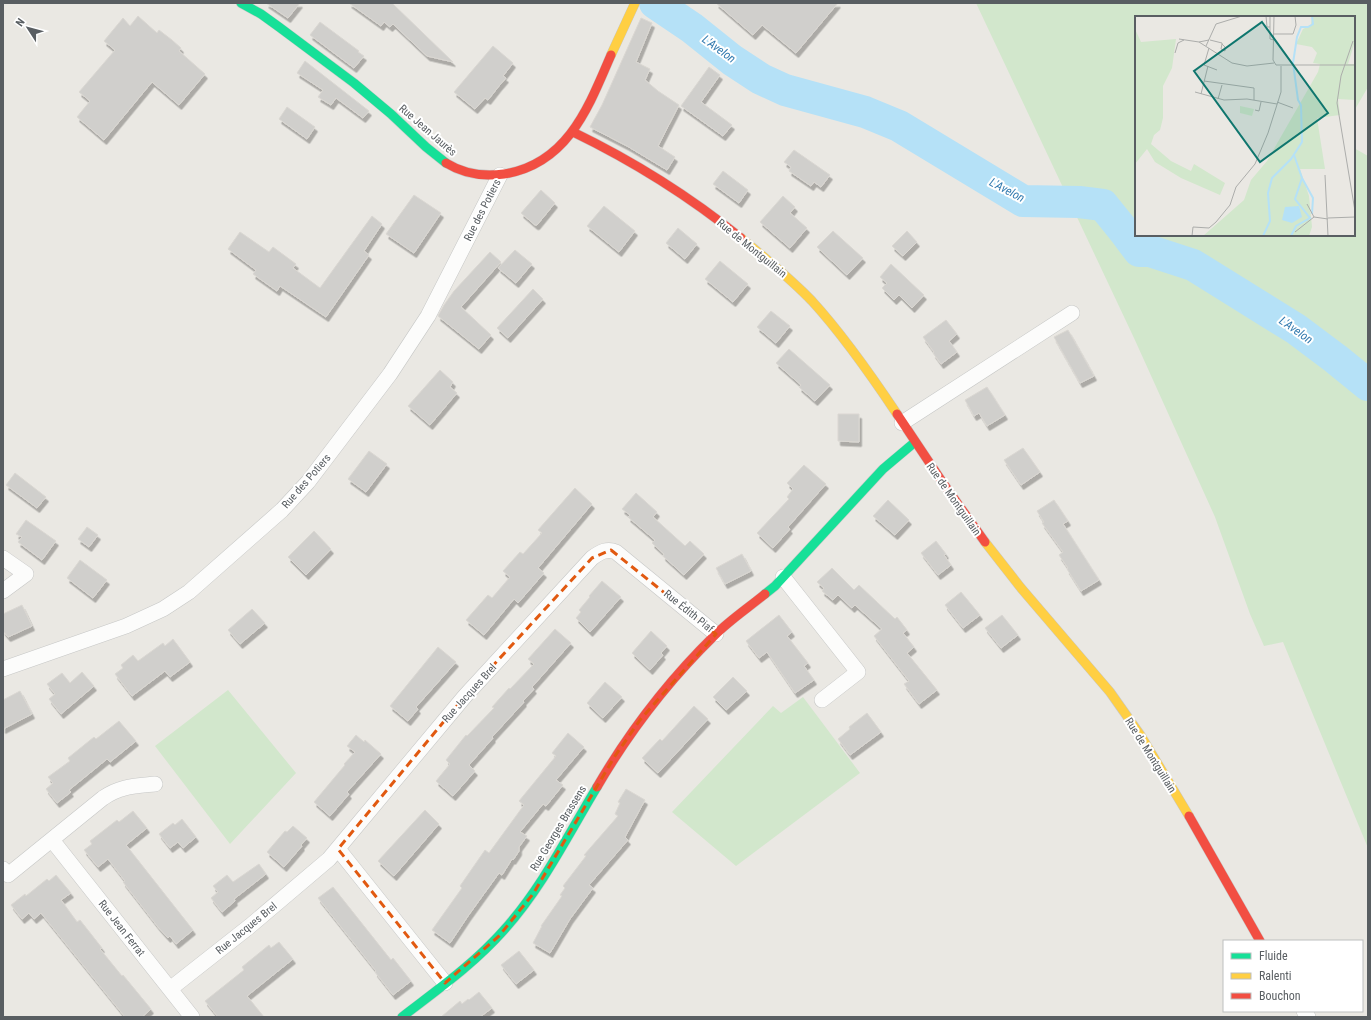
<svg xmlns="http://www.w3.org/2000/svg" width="1371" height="1020" font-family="'Roboto Condensed',sans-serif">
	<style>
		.green { fill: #d2e7cc }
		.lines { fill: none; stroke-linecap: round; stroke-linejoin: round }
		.river { stroke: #b5e1f7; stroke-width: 32 }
		.building { fill: #d0cfcc; stroke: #dad7d2; filter: url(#shadow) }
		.street-casing { stroke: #c6c7c6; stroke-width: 16 }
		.fast-casing { stroke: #c7c7c7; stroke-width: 10 }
		.slow-casing { stroke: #c7c7c7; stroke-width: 10 }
		.jam-casing { stroke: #c7c7c7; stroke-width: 10 }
		.street { stroke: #fcfcfb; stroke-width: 15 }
		.fast { stroke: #16e098; stroke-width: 9 }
		.slow { stroke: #ffcf43; stroke-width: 9 }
		.jam { stroke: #f24e42; stroke-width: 9 }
		.marked { fill: none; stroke: #e15910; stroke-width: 3; stroke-dasharray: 8 5; stroke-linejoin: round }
		.labels { text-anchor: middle; stroke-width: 4; stroke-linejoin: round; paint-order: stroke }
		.street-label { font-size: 11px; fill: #595e62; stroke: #fff }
		.water-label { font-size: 12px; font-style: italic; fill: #327aaf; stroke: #fff }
		.inset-river { fill: none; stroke: #b5e1f7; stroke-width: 2 }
		.inset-road { fill: none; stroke: #acadab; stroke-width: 1 }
		.view { fill: #0f766e; fill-opacity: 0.15; stroke: #0f766e; stroke-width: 2 }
		.inset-edge { fill: none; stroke: #595e62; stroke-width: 2 }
	</style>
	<defs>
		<filter id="shadow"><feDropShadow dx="2.5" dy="4.5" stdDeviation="0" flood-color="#0004"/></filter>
	</defs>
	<rect width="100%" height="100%" fill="#eae8e3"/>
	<!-- green -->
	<path class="green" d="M976 3H1368V87L1354 111V17H1136V235H1354V148L1368 156V848L1283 642 1264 646 1250 614 1215 517 1134 338Z
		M228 690 296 773 230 844 155 746Z
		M803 697 860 773 736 866 672 812 773 706 781 713Z"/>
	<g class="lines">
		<!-- river -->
		<path class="river" d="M655 3 692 28 732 60 761 79 785 90 865 112 899 126 1023 201 1079 202 1103 205 1124 231 1139 251H1150L1193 265 1296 329 1336 359 1368 385"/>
	</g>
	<!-- building -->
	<path class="building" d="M266 3H300L288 18Z
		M349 3H392L453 62 427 56 393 24 390 27 384 22 381 26Z
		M716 3H838L796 53 762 25 753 35Z
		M138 16 157 33 159 30 172 40 181 48 179 51 205 74 179 105 152 82 104 140 77 117 90 101 79 92 115 50 104 41 123 18 130 26Z
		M641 18 652 23 636 62 650 69 645 80 658 91 679 105 658 146 675 157 667 170 627 146 590 127 602 105Z
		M320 22 359 51 358 52 364 56 354 68 310 35Z
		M493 46 513 63 503 76 506 78 499 86 488 100 485 98 475 109 454 92Z
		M305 61 369 111 363 118 336 98 331 105 318 97 323 90 297 73Z
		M709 67 720 75 701 102 732 125 723 136 681 106Z
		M287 107 315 127 307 139 279 119Z
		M794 150 830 175 821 187 814 182 811 186 789 171 791 167 784 162Z
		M723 171 748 190 739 203 713 184Z
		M541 190 555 203 537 225H535L521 213Z
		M414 195 441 213 414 253 386 234Z
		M783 196 795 207 790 213 807 228 790 248 760 222Z
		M604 206 635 231 619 252 587 226Z
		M372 216 382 224 364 251 369 255 326 317 280 286 277 291 253 274 256 270 228 249 240 232 269 252 273 247 296 264 293 268 320 288Z
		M678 228 697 244 685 259 666 243Z
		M833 231 863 258 847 275 817 247Z
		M907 231 917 242 903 256 892 246Z
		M515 250 532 264 516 283 498 268Z
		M490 252 501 262 461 307 491 335 479 349 438 316 444 305 454 291Z
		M720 261 748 284 733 302 705 279Z
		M891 264 924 295 912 308 899 295 894 300 882 288 887 283 880 277Z
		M533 289 543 299 508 338 497 328Z
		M771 311 790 326 776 343 757 327Z
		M946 320 957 334 949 341 957 352 941 364 933 353 934 352 923 337Z
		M1068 330 1094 376 1080 383 1054 337Z
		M789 349 830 385 815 401 799 387 801 385 776 363Z
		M440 370 453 382 450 387 457 393 430 425 408 406Z
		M987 387 1005 415 987 426 979 413 974 416 965 400Z
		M838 414H859V442L838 441Z
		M1023 448 1040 472 1021 485 1004 460Z
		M369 451 387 464 366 492 348 479Z
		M804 465 826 484 788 527 790 529 773 548 757 533 789 499 787 497 793 489 787 483Z
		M15 473 46 497 37 508 6 485Z
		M575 488 592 504 538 568 544 573 518 603 514 599 484 635 466 620 488 595 492 598 510 577 503 571 520 552 523 554 542 533 538 530Z
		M636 493 657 512 653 517 685 546 690 541 704 554 684 575 663 556 664 554 652 543 655 540 628 517 630 515 622 509Z
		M888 500 909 520 895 535 873 516Z
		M1054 500 1068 521 1063 524 1099 580 1081 591 1067 569 1068 568 1059 555 1063 552 1042 523 1044 522 1037 511Z
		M26 520 56 541 42 560 18 542 22 537 16 534Z
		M87 527 98 535 89 547 78 539Z
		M314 531 331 549 306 575 288 557Z
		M936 541 946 554 944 555 951 565 938 575 921 553Z
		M742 554 751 571 725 584 716 568Z
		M80 560 107 580 93 598 67 578Z
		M832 568 854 590 859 585 895 619 897 617 907 630 903 633 914 647 907 653 937 690 919 704 904 684 909 681 874 636 882 629 855 605 852 608 838 595 833 600 822 591 824 588 817 582Z
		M602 581 621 597 590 632 576 618 581 612 579 610 590 597 589 596Z
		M961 592 980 615 963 628 945 605Z
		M22 605 32 626 8 637 3 631V614Z
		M252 609 265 623 240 644 228 630Z
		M779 615 792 632 787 636 808 663 804 666 814 680 795 693 767 652 759 658 746 641Z
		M1002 615 1018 635 1001 648 985 628Z
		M555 629 571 643 532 687 534 689 523 701 524 702 492 737 493 738 469 765 475 771 453 796 436 781 450 764 446 760 466 735 467 736 494 708 492 707 509 688 510 689 534 664 528 659Z
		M651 631 667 646 661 653 663 655 650 670 632 653Z
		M173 639 190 662 170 677 165 671 132 696 115 674 123 668 121 665 133 655 138 661 163 643 165 646Z
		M438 647 456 662 416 707 418 709 408 721 390 706Z
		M82 672 94 686 61 714 49 699 55 694 47 684 62 673 70 683Z
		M733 677 747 691 726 710 713 697Z
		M605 682 622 697 603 718 587 703Z
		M20 691 32 714 3 729V700Z
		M694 706 708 719 658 773 642 758 660 739 662 741Z
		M867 713 881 732 850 755 838 739 850 729 849 727Z
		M119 721 136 741 110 762 107 759 69 790 71 792 57 803 46 789 53 783 48 777 70 761 68 758 94 737 96 739Z
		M568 733 584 747 556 780 563 785 546 806 543 804 520 832 527 836 519 847V851L513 860 512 859 502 875 499 873 468 916 450 943 432 930 462 888 460 886 485 850 489 853 524 805 519 801 556 756 552 753Z
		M356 735 364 742 365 740 381 754 347 792 349 794 330 816 314 802 345 765 344 764 355 752 347 746Z
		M626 789 645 800 625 837 628 840 589 885 593 888 570 919 550 953 533 943 542 926H541L562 896 560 895 565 888 563 886 586 856 584 855 618 816 615 814 620 803 618 802Z
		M425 810 439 824 394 876 378 861Z
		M133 811 147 828 126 845 193 930 176 944 170 936 168 938 158 927 123 882 125 881 108 859 98 867 84 850 92 844 90 841 117 820 119 822Z
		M182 819 196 837 183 848 178 842 170 848 159 834 173 823 175 825Z
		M293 826 307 838 301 845 302 846 284 867 267 852 285 831 287 832Z
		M259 864 266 874 234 899 235 901 222 912 211 898 218 892 213 886 227 875 233 882Z
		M56 875 71 893 61 900 77 922 80 920 102 948 100 949 122 976 123 975 151 1009 142 1017H125L41 913 34 919 29 913 22 919 11 905 25 894 26 896 47 879 49 881Z
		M333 887 391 960 393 958 411 981 393 995 375 972 376 971 318 898Z
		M279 942 293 959 247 996 264 1017H218L205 1001 244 970 242 967 269 945 271 948Z
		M519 951 534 970 516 984 501 965Z
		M479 992 492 1008 480 1017H441L460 1001 462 1004 468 999 469 1000Z"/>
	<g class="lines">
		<!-- street casing -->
		<g class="street-casing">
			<path id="street" d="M902 423 1072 313
				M3 558 26 574 3 591
				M783 577 858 672 822 700
				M3 669 126 626 163 609 189 592 282 510 308 482 390 374 428 316 500 175
				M52 840 192 1017
				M338 849 445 983
				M3 869 8 875 103 798C120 786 135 786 155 784
				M170 989 250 926 329 859 465 696 592 558C600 552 607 548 616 552L716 634
				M1304 1011 1308 1017"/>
		</g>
		<!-- fast casing -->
		<g class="fast-casing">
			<path id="fast" d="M241 3 261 14 279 27 354 83 391 114 426 147 446 163
				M765 594 775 586 883 469 915 442
				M402 1017C437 990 474 964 504 930 542 888 568 835 597 787"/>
		</g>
		<!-- slow casing -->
		<g class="slow-casing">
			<path id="slow" d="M611 55 635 3
				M741 238C765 258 790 278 812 301 844 336 871 375 897 414
				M985 542 1021 588 1110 692 1141 736 1189 816"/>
		</g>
		<!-- jam casing -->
		<g class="jam-casing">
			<path id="jam" d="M573 132C633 161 689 196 741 238
				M446 163C464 174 483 177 504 174 568 164 589 106 611 55
				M897 414 943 483 985 542
				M597 787C629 732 669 680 715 635 730 620 748 608 765 594
				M1189 816 1260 941"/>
		</g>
		<!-- street -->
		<use href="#street" class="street"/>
		<!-- fast -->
		<use href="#fast" class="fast"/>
		<!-- slow -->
		<use href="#slow" class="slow"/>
		<!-- jam -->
		<use href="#jam" class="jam"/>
	</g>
	<!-- marked area -->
	<path class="marked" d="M611 550 716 634 640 720 615 756 533 894 499 936 445 983 338 849 465 696 592 558Z"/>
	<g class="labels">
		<!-- street labels -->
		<g class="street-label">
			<text transform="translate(428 130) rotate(41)" y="4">Rue Jean Jaurès</text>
			<text transform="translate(482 210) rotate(-63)" y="4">Rue des Potiers</text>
			<text transform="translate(752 248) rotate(39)" y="4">Rue de Montguillain</text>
			<text transform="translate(306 481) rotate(-49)" y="4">Rue des Potiers</text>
			<text transform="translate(954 499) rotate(55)" y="4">Rue de Montguillain</text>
			<text transform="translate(689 611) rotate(39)" y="4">Rue Édith Piaf</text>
			<text transform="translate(469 693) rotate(-48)" y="4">Rue Jacques Brel</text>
			<text transform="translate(1151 755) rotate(58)" y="4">Rue de Montguillain</text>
			<text transform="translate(558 828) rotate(-59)" y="4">Rue Georges Brassens</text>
			<text transform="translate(122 928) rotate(52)" y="4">Rue Jean Ferrat</text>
			<text transform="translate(246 928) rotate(-39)" y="4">Rue Jacques Brel</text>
		</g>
		<!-- water labels -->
		<g class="water-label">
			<text transform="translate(719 49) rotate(36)" y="4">L'Avelon</text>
			<text transform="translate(1007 190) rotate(28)" y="4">L'Avelon</text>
			<text transform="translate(1296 330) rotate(35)" y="4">L'Avelon</text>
		</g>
	</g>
	<!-- overview -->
	<g transform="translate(1135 16)">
		<rect width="220" height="220" fill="#eae8e3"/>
		<path d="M177 0H220V25L213 48H220V84L203 83 205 99 182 102 190 153H165L174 180 177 211 174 220H68L109 184 116 164 132 145 183 56 185 48 178 47 182 37 177 31 161 28 168 13 176 9ZM0 13 6 26 41 23 37 52 28 70V102L25 114 19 119 16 128 36 145 56 155 59 148 90 167 85 179 46 162 20 146 12 133 0 148ZM105 90 119 93 117 100 105 97Z" fill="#d2e7cc"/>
		<path d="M164 190 167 201 157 207 147 204 150 191Z" fill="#b5e1f7"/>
		<path class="inset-river" d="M167 162 178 182 177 198M128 220 135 205 133 177 137 162 156 143 167 126 166 89 163 84 158 47 162 21 166 11H173L178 8 177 0M156 220 161 210 175 202 160 183 167 162 159 139"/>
		<path class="inset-road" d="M131 0 132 11H135M135 0V23L139 24M139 0 138 44 141 49H220M138 18H158L161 9 160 0M44 23 64 26 74 24M75 24 87 27V28L90 31V35L86 33 87 28M218 25 206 60 202 87 220 195M64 26 97 47 112 50 139 47M71 30 81 8 107 0M74 32 69 49 82 54M40 37 43 27 49 24M69 65 119 72V84M60 76 89 84 112 83 142 88M66 78 73 50M83 83 87 69M142 86 158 92M120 94 124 95 126 86M190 159 193 220M172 188 179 201 193 203M193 202 220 201M160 216 179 201M57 220 58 211 74 212 81 206 95 189 101 171 120 148 133 117 146 76V50"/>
		<path class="view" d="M127 6 193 97 125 146 59 55Z"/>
		<rect width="220" height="220" class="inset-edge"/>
	</g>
	<!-- border -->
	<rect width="1371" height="1020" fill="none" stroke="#595e62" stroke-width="8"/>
	<!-- legend -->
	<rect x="1223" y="940" width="140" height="72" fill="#ffffff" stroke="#bdbfc0"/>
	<rect x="1231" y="953" width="20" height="6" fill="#16e098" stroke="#bdbfc0"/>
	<text x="1259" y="960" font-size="12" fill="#595e62">Fluide</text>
	<rect x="1231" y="973" width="20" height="6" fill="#ffcf43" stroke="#bdbfc0"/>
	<text x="1259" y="980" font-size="12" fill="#595e62">Ralenti</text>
	<rect x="1231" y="993" width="20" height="6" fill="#f24e42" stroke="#bdbfc0"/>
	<text x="1259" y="1000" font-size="12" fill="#595e62">Bouchon</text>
	<!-- north arrow -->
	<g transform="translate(28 28) rotate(306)" stroke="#ffffff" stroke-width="3" paint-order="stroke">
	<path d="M0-3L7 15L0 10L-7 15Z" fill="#595e62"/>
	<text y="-6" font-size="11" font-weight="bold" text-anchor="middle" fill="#595e62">N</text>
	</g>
</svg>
